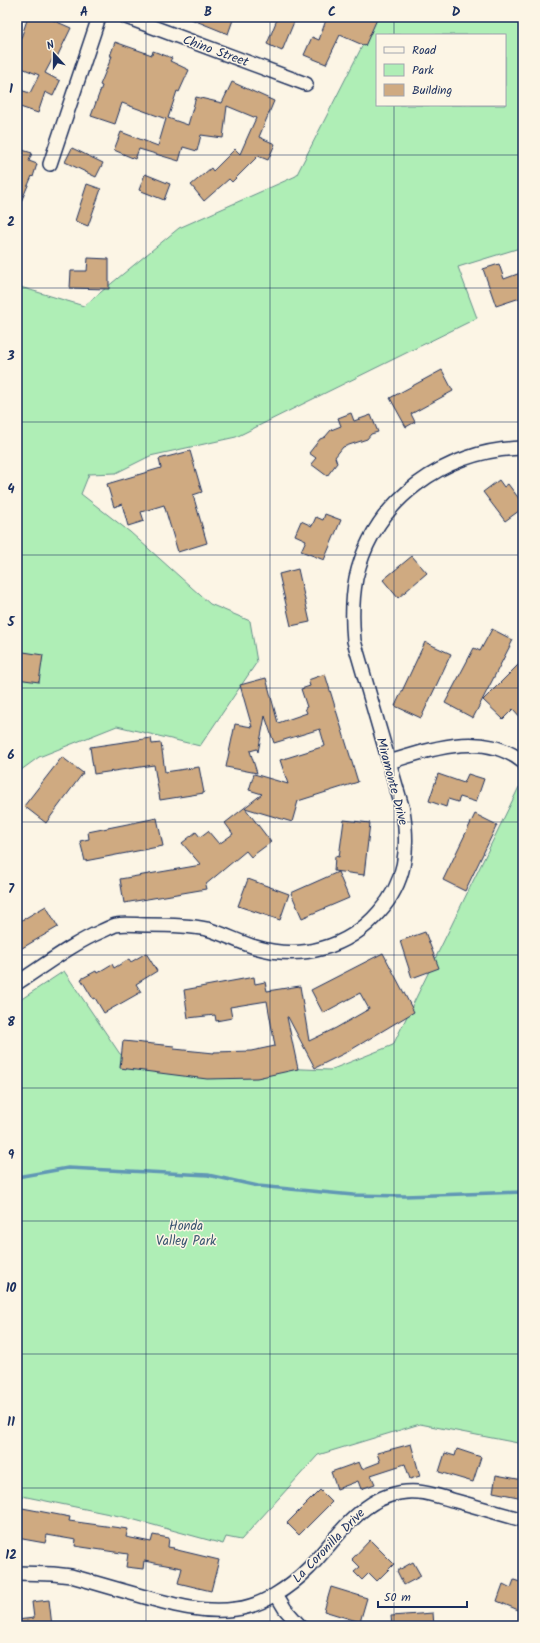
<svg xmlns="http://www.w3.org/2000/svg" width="540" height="1643" font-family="Kalam,sans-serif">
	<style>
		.green { fill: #afeeb6; stroke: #658e8a; fill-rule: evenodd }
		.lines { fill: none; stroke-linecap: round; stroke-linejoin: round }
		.stream { stroke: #6197b5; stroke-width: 3.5 }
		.building { fill: #cfaa81; stroke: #1b2f5e }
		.minor-casing { stroke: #1b2f5e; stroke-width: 16 }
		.minor { stroke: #fcf5e5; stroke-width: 13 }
		.grid { fill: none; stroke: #1b2f5e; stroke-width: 1; stroke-opacity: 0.55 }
		.labels { text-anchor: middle; stroke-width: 3; stroke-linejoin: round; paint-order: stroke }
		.street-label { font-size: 13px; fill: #1b2f5e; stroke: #fcf5e5 }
		.park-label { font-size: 13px; fill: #395570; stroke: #fcf5e5 }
		.neatline { fill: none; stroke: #1b2f5e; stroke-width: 1.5 }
		.grid-label { font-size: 13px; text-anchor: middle; font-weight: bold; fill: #1b2f5e }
	</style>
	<rect width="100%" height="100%" fill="#fcf5e5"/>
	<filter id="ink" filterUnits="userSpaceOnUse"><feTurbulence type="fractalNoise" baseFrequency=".025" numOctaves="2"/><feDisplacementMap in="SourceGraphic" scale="8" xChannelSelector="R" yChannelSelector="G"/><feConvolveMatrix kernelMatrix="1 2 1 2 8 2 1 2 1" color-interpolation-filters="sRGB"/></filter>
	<g filter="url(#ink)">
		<!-- green -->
		<path class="green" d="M377 17H523V247L458 267 477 318 236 437 150 456 116 473 89 474 81 494 130 532 210 604 250 621 257 662 200 746 117 726 39 757 17 773V286L84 306 179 228 296 176ZM377 35H505V105H377Z
			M519 787 523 789V1444L420 1424 318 1455 241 1540 226 1537 223 1544 124 1517 17 1495V1002L64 971 120 1054 139 1063 330 1070 393 1045Z"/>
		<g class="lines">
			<!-- stream -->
			<path class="stream" d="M17 1177 68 1168 208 1175 258 1186 353 1195 405 1196 523 1192"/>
		</g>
		<!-- building -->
		<path class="building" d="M28 17H46L71 28 57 57 54 56 45 73 60 81 53 96 45 92 38 113 17 106V99L20 90 30 93 39 75 17 66V50Z
			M186 17H234L228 34Z
			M278 17H296L282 51 267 44Z
			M327 17H378L365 46 340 35 326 64 304 55 312 37 319 40Z
			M115 42 152 55 153 51 172 58 170 61 189 70 179 92 177 91 168 118 188 125 196 97 222 103 232 82 274 101 259 137 275 144 268 160 258 156 232 182 229 179 204 201 191 185 211 168 213 171 235 149 240 154 256 118 227 106 223 138 201 135 197 151 183 147 179 161 139 149 135 159 114 150 121 132 158 146 166 119 122 103 115 124 91 116 102 86 100 85 112 56H110Z
			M72 148 103 163 96 177 65 162Z
			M19 149 32 153 29 161 37 164 33 177 32 176 17 211V153Z
			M145 174 170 184 164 200 139 190Z
			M87 184 101 189 88 226 75 221Z
			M88 258 109 259V289L70 288 71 271H87Z
			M499 264 504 279 523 272V297L496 306 483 269Z
			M442 370 453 391 411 414 415 422 406 427 390 398Z
			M351 413 354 421 371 415 378 432 371 434 367 439 343 447 335 457 337 463 327 476 311 464 316 458 309 453 320 439 325 437 331 430 341 426 338 418Z
			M190 451 202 492 193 495 207 543 178 552 164 505 141 512 144 521 128 526 122 504 114 507 107 484 161 468 159 459Z
			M499 480 504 487 508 484 523 504V508L505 521 483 492Z
			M325 514 341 520 324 560 301 551 306 540 295 535 301 521 312 526 316 517 323 520Z
			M412 556 427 573 398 598 383 580Z
			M298 569 310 622 291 626 279 574Z
			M492 629 513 640 473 718 445 703 474 648 480 651Z
			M425 642 451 654 421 718 395 706Z
			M17 651 43 655 39 682 17 679Z
			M523 660V720L513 709 503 719 483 700Z
			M325 674 358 782 298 801 292 822 245 808 271 842 251 857 246 851 205 885 206 889 124 903 120 879 201 865 182 843 196 832 200 837 208 831 219 844 233 834 225 823 262 794 249 790 254 774 288 784 280 760 325 746 320 729 274 743 265 716 258 752 257 749 250 751 257 773 226 767 235 724 252 727 240 685 266 678 278 723 307 713 305 708 307 707 301 689 310 686 308 680Z
			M151 738 152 744 161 743 165 772 199 767 204 793 160 800 154 765 94 774 90 747Z
			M62 757 83 773 46 823 24 806Z
			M438 774 464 783 468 774 484 779 476 802 460 797 458 802 448 799 446 807 429 801Z
			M475 814 497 825 465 891 443 880Z
			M157 818 163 846 85 861 80 841 89 839 88 832Z
			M344 820 370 823 364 875 334 871 335 856 339 857Z
			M338 872 349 898 302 918 291 893Z
			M248 879 289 894 280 920 238 906Z
			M46 906 58 927 17 951V923Z
			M425 932 439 968 412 978 400 941Z
			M146 953 157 971 136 984 141 992 104 1013 95 998 93 999 81 979 96 971 97 973 112 964 114 968 129 959 131 962Z
			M383 953 414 1012 349 1051 315 1068 288 1017H287L298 1069 257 1078 207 1079 120 1068 123 1041 174 1046V1049L214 1053V1052L251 1051 275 1046 267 1001 230 1007 232 1018 216 1021 215 1015 188 1018 184 990 254 977 255 984 265 982 267 991 300 986 309 1041 336 1028 369 1009 360 993 323 1013 311 990Z
			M411 1444 420 1476 410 1479 405 1464 371 1475 375 1484 361 1489 358 1481 337 1489 331 1472 359 1462 362 1469 380 1462 377 1453Z
			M457 1449 481 1457 473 1482 439 1472 445 1453 455 1456Z
			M496 1475 523 1480V1498L493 1492Z
			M320 1490 332 1502 299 1535 287 1523Z
			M17 1507 70 1517 69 1521 128 1529 126 1537 151 1542 153 1535 169 1538 168 1547 174 1548 173 1549 219 1560 211 1591 178 1583 182 1568 144 1561 143 1569 126 1567 128 1554 75 1546 76 1540 47 1535 45 1543 17 1538Z
			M370 1540 394 1564 377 1581 369 1573 362 1580 354 1572 360 1567 352 1559Z
			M413 1562 421 1576 404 1585 397 1571Z
			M514 1580 523 1583V1612L497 1601 503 1584 511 1588Z
			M331 1587 367 1598 360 1622 324 1611Z
			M49 1600 52 1626H17V1620L34 1618 32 1602Z
			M433 1613 434 1626H392L391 1616Z"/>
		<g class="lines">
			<!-- minor casing -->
			<g class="minor-casing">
				<path id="minor" d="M126 17 306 84
					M50 164 99 17
					M389 762C432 749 484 730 523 762
					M17 983C45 965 72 944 102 931 107 929 112 926 116 925 125 923 137 925 147 925 167 925 187 925 207 929 224 934 239 942 255 947 301 961 348 948 379 912 406 882 409 849 403 810L354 641C352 620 352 599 356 578 374 499 445 450 523 448
					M17 1573 53 1574 71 1576C93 1582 116 1589 138 1595 170 1604 203 1614 236 1609 263 1606 290 1587 309 1568 340 1535 366 1488 418 1492 431 1493 444 1498 456 1501 478 1507 501 1514 523 1520
					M276 1594 285 1609 300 1626"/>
			</g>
			<!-- minor -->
			<use href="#minor" class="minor"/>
		</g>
	</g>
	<!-- grid -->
	<path class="grid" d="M146 17V1626M270 17V1626M394 17V35M394 105V1626M17 155H523M17 288H523M17 422H523M17 555H523M17 688H523M17 822H523M17 955H523M17 1088H523M17 1221H523M17 1354H523M17 1488H523"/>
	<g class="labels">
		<!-- street labels -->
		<g class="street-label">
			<text transform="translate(216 50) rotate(20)" y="5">Chino Street</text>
			<text transform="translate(393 781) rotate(75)" y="5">Miramonte Drive</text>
			<text transform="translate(328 1545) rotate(-46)" y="5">La Coronilla Drive</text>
		</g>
		<!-- park labels -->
		<g class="park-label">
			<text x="186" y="1230">Honda<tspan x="186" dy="15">Valley Park</tspan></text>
		</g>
	</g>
	<!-- margin -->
	<rect width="540" height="1643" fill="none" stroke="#fcf5e5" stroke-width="44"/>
	<!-- legend -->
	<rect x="376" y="34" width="130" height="72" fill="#fcf5e5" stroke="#a2a6af"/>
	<rect x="384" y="47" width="20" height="6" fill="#fcf5e5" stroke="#a2a6af"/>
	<text x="412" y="54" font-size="12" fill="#1b2f5e">Road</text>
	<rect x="384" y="64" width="20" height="12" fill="#afeeb6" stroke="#a2a6af"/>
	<text x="412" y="74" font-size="12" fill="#1b2f5e">Park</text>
	<rect x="384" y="84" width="20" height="12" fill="#cfaa81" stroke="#a2a6af"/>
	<text x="412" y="94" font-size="12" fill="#1b2f5e">Building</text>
	<!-- north arrow -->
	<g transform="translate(54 54) rotate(339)" stroke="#fcf5e5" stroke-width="3" paint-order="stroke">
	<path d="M0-3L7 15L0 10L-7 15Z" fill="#1b2f5e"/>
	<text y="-6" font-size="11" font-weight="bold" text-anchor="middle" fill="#1b2f5e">N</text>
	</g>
	<!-- scale -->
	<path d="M378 1601v6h89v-6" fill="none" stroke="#1b2f5e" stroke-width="2"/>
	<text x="384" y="1601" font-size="12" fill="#1b2f5e" stroke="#fcf5e5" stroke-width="3" paint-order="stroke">50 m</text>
	<rect x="22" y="22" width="496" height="1599" class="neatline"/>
	<g class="grid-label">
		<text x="84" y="16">A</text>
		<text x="208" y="16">B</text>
		<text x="332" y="16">C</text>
		<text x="456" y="16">D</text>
		<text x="11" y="93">1</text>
		<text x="11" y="226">2</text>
		<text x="11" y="360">3</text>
		<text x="11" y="493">4</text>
		<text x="11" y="626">5</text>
		<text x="11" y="759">6</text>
		<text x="11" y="893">7</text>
		<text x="11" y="1026">8</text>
		<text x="11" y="1159">9</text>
		<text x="11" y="1292">10</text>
		<text x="11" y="1426">11</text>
		<text x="11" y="1559">12</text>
	</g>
</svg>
